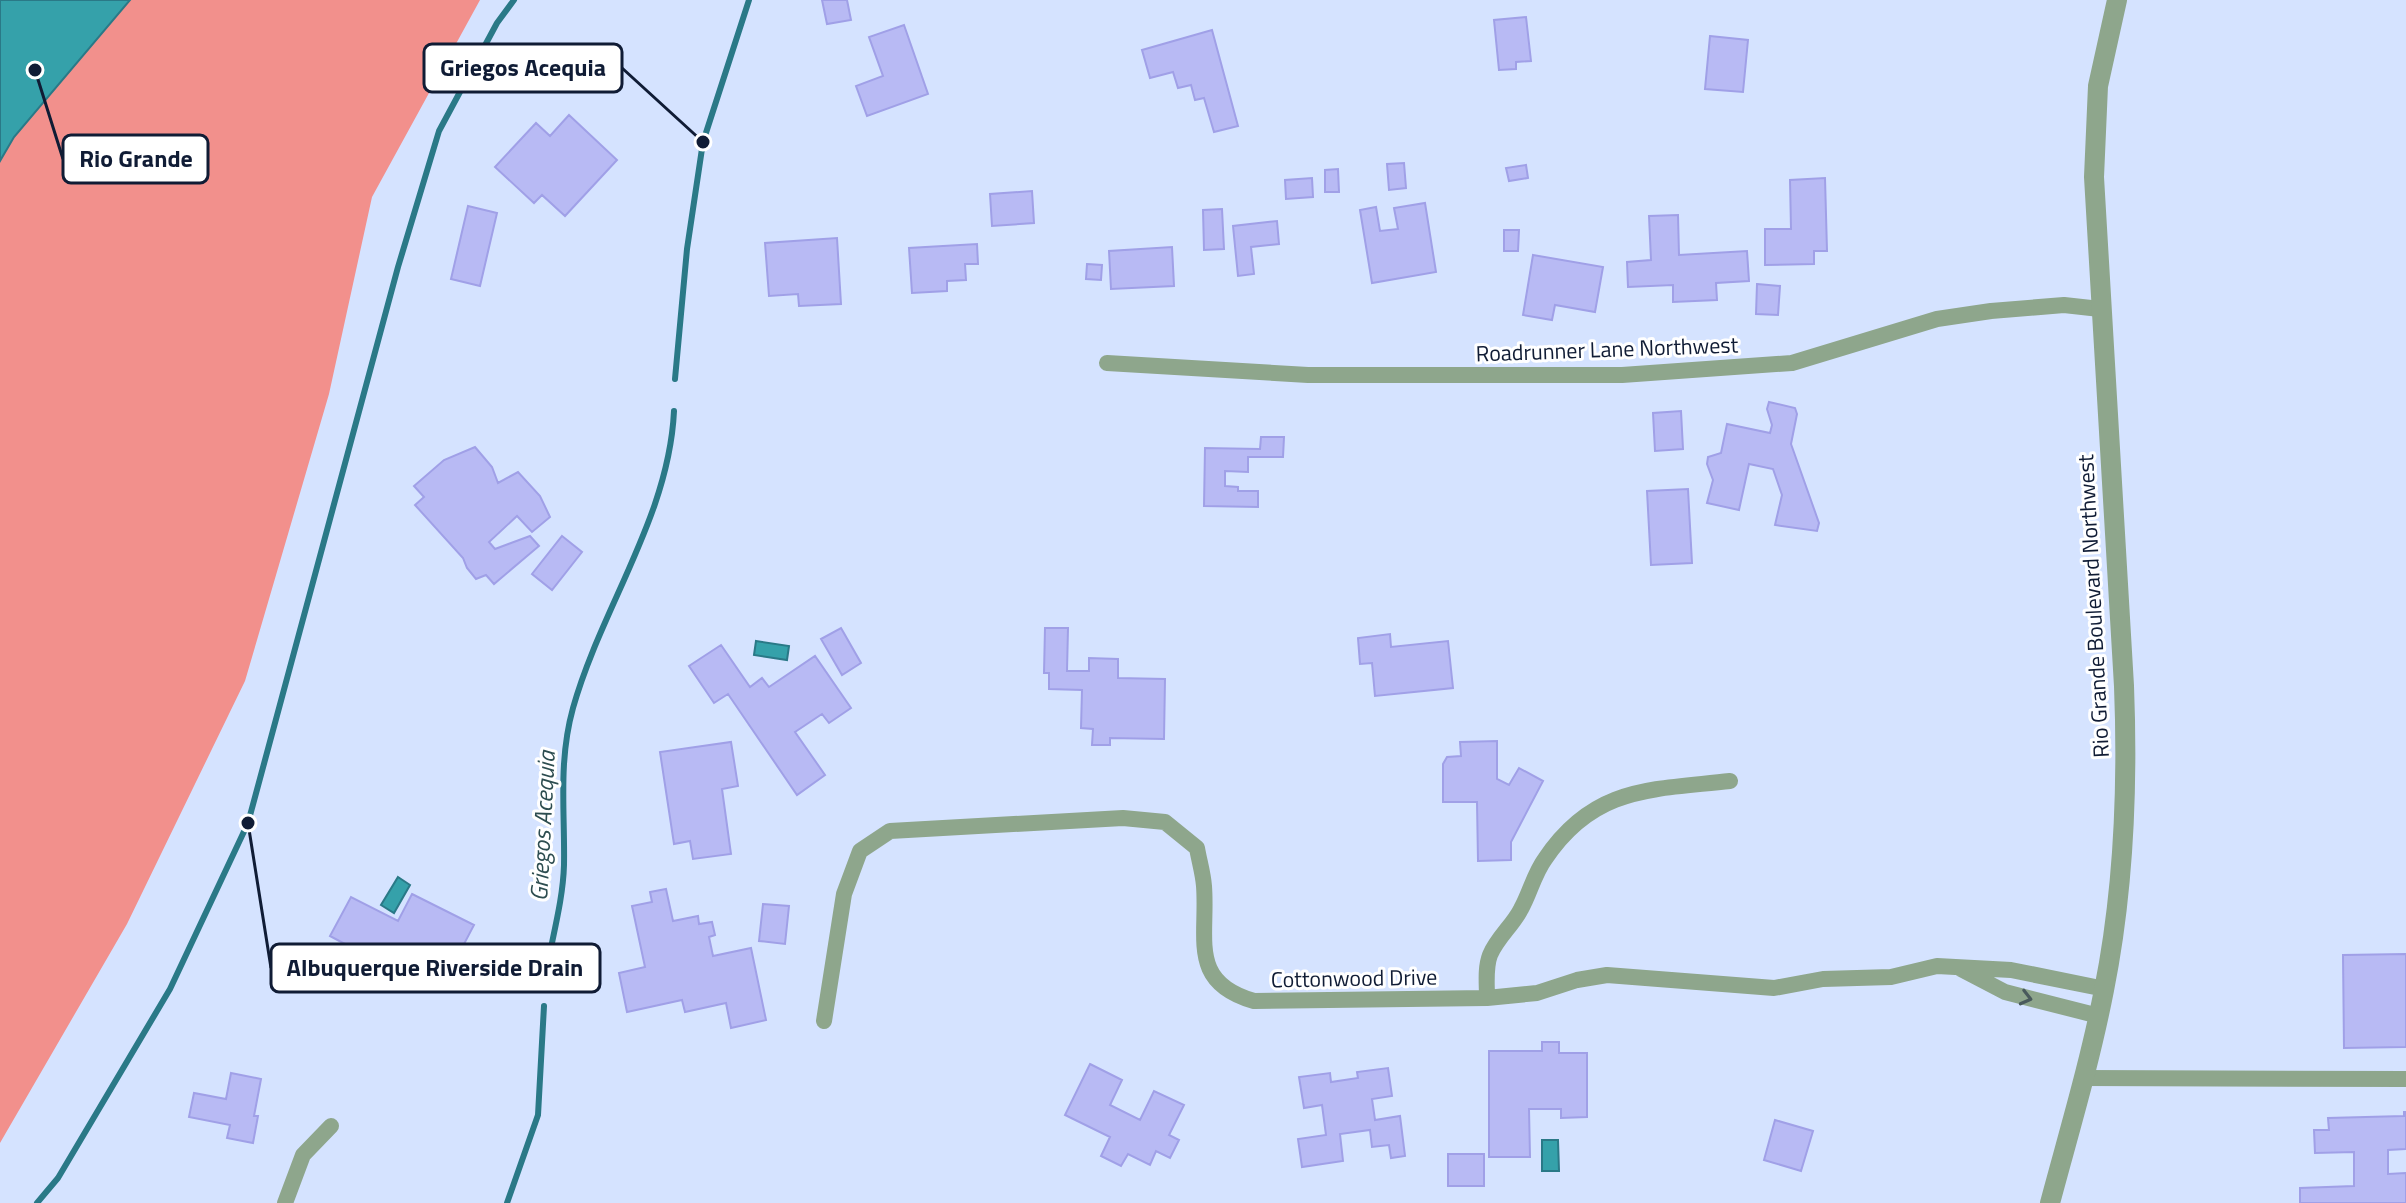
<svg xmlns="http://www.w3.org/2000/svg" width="2406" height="1203" font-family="'Titillium Web',sans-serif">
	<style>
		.green { fill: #f2908c }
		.water { fill: #35a1aa; stroke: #2a7987; stroke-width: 2 }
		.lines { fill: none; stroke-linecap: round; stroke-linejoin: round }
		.stream { stroke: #2a7987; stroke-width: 6 }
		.building { fill: #b8baf4; stroke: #a0a0e7; stroke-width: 2 }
		.minor { stroke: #8ea68c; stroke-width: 16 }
		.tertiary { stroke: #8ea68c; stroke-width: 20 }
		.oneway { stroke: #495a5c }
		.labels { text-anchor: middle; stroke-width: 6; stroke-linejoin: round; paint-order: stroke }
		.street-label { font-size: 22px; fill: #101c35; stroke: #fff }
		.water-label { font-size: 24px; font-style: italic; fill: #2d4d50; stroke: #fff }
		.leader { fill: none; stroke: #101c35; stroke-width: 3 }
		.callout-dot { fill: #101c35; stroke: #fff; stroke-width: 3 }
		.callout { fill: #fff; stroke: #101c35; stroke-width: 3 }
		.callout-label { font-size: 24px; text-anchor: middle; font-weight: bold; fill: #101c35 }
	</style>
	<rect width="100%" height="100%" fill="#d5e3ff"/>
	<!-- green -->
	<path class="green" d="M130 0H480L372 197 329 394 245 681 127 924 0 1143V161L14 137Z"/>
	<!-- water -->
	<path class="water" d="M0 0H130L14 137 0 161Z
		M756 641 789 646 787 660 754 655Z
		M398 877 410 885 394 913 381 905Z
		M1542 1140H1558L1559 1171H1542Z"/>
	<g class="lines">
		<!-- stream -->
		<path class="stream" d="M675 379 687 249 703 142 749 0
			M546 973C552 938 563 901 564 865 565 811 558 762 573 708 601 608 669 517 674 411
			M37 1203 58 1178 170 989 248 823 398 267 439 131 497 23 514 0
			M507 1203 538 1115 544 1006"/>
	</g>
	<!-- building -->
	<path class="building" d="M822 0H847L851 20 827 24Z
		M1526 17 1531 61 1516 62V69L1499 70 1494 20Z
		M904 25 928 94 867 116 856 86 883 76 869 37Z
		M1212 30 1238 126 1214 132 1204 98 1195 100 1191 85 1178 88 1173 72 1150 78 1142 50Z
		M1710 36 1748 40 1743 92 1705 89Z
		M569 115 617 160 565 216 542 195 534 203 495 167 536 123 550 136Z
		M1404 163 1406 188 1389 190 1387 164Z
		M1526 165 1528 178 1509 181 1506 168Z
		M1338 169 1339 192H1325V170Z
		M1312 178 1313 197 1286 199 1285 180Z
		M1825 178 1827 251H1814V264L1765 265V229H1791L1790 180Z
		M1032 191 1034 223 992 226 990 194Z
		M1425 203 1436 272 1372 283 1360 210 1376 207 1380 231 1398 229 1394 208Z
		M468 206 497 213 480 286 451 279Z
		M1222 209 1224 249 1204 250 1203 210Z
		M1678 215 1679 255 1747 251 1749 281 1716 283 1717 300 1673 302V285L1628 287 1627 262 1651 260 1649 216Z
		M1277 221 1279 244 1251 247 1254 274 1238 276 1233 226Z
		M1504 230H1519L1518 251H1504Z
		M837 238 841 304 799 306 798 294 769 296 765 243Z
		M977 244 978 264H965L966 280 947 281V291L912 293 909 248Z
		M1172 247 1174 286 1111 289 1109 251Z
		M1533 255 1603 267 1595 312 1555 305 1552 320 1523 315Z
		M1087 264 1102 265 1101 280 1086 279Z
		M1757 284 1780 286 1778 315 1756 314Z
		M1769 402 1795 408 1797 414 1791 444 1819 523 1817 531 1775 525 1782 495 1773 469 1749 464 1739 510 1707 503 1713 480 1707 464 1708 457 1721 453 1727 424 1770 433 1772 425 1767 409Z
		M1681 411 1683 449 1655 451 1653 413Z
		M1261 437H1284L1283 457H1248V472L1225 471V486L1238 487V491H1258V507L1204 506 1205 448 1260 449Z
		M475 447 492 467 498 483 518 472 540 496 550 517 532 532 517 516 489 542 495 549 530 536 539 546 494 584 486 575 476 579 467 568 463 558 415 505 424 497 414 486 444 460Z
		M1688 489 1692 563 1651 565 1647 491Z
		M562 536 582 552 552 590 532 574Z
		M841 628 861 663 842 675 821 639Z
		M1045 628H1068L1067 671H1089V658L1118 659V678L1165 679 1164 739 1110 738V745H1092L1093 729 1081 728 1082 690 1049 689V673H1044Z
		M1390 634 1391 647 1448 641 1453 688 1375 696 1372 663 1360 664 1358 638Z
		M721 645 750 687 762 678 769 687 815 656 851 708 829 723 822 714 795 732 825 775 797 795 728 694 714 703 689 666Z
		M1497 741V779L1509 785 1519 768 1543 781 1511 842V860L1478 861 1477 802H1443V764L1447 757 1461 756 1460 742Z
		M731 742 738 786 722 789 731 854 693 859 690 841 674 844 660 752Z
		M666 889 673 921 698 916 699 924 712 922 715 935 709 937 713 956 751 948 766 1020 731 1028 726 1003 685 1012 682 1000 627 1012 619 973 645 967 632 906 652 902 650 892Z
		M412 894 474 925 443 984 388 956 375 981 336 961 345 944 330 936 351 897 398 921Z
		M763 904 789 906 785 944 759 941Z
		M2406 954V1047L2344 1048 2343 955Z
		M1542 1042H1559V1053H1587V1117L1561 1118V1109H1529L1530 1157H1489V1051H1542Z
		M1090 1064 1122 1080 1110 1105 1140 1120 1154 1091 1184 1105 1169 1135 1179 1140 1170 1158 1156 1151 1150 1165 1128 1154 1121 1166 1101 1156 1110 1137 1065 1115Z
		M1388 1068 1392 1096 1372 1099 1375 1120 1400 1116 1405 1156 1391 1158 1389 1145 1372 1147 1370 1130 1340 1134 1343 1161 1302 1167 1298 1139 1326 1135 1322 1105 1304 1108 1299 1077 1330 1073 1331 1082 1358 1078 1357 1072Z
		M231 1073 261 1079 254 1116H258L253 1143 227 1138 230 1125 189 1117 194 1093 226 1099Z
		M2404 1112H2406V1149L2388 1150V1174L2406 1173V1203H2300V1188L2354 1186V1152L2315 1153 2314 1130H2329L2328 1118 2404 1116Z
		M1775 1120 1813 1131 1801 1171 1764 1160Z
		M1448 1154H1484V1186H1448Z"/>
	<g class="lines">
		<!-- minor -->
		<path class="minor" d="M1107 363 1308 375H1622L1792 363 1937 319 1991 311 2064 305 2100 309
			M1959 968 2005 992 2099 1016
			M1487 998C1487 984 1485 968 1490 955 1497 938 1513 925 1521 909 1530 893 1534 874 1545 859 1594 786 1651 790 1730 781
			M824 1021 844 894 860 851 890 831 1123 818 1165 822 1197 848C1199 860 1203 873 1204 886 1208 938 1188 982 1254 1001L1487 998 1537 993 1577 980 1607 975 1774 988 1823 979 1891 977 1937 966 2011 970 2105 989
			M2083 1078 2406 1079
			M285 1203 303 1155 331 1126"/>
		<!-- tertiary -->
		<path class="tertiary" d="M2050 1203C2069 1132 2090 1062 2104 990 2124 890 2128 788 2124 686L2094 177 2098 86 2117 0"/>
	</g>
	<!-- one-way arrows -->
	<defs><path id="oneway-chevron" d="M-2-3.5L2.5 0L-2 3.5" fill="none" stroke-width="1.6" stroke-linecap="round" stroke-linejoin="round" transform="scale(2)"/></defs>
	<use class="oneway" href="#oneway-chevron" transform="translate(2026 998) rotate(14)"/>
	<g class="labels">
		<!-- street labels -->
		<g class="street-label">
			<text transform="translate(1607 349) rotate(-2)" y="8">Roadrunner Lane Northwest</text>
			<text transform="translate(2093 606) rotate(-93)" y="8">Rio Grande Boulevard Northwest</text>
			<text transform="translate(1354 978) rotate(-1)" y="8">Cottonwood Drive</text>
		</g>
		<!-- water labels -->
		<g class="water-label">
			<text transform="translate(543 826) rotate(-87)" y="8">Griegos Acequia</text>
		</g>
	</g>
	<!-- callouts -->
	<path class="leader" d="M703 142L622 68M35 70L63 159M248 823L271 968"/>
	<g class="callout-dot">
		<circle cx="703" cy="142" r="8"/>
		<circle cx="35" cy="70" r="8"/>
		<circle cx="248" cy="823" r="8"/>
	</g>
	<g class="callout">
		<rect x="424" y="44" width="198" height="48" rx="8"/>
		<rect x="63" y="135" width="145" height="48" rx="8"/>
		<rect x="271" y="944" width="329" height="48" rx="8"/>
	</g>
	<g class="callout-label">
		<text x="523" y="76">Griegos Acequia</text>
		<text x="136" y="167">Rio Grande</text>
		<text x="435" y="976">Albuquerque Riverside Drain</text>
	</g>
</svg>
